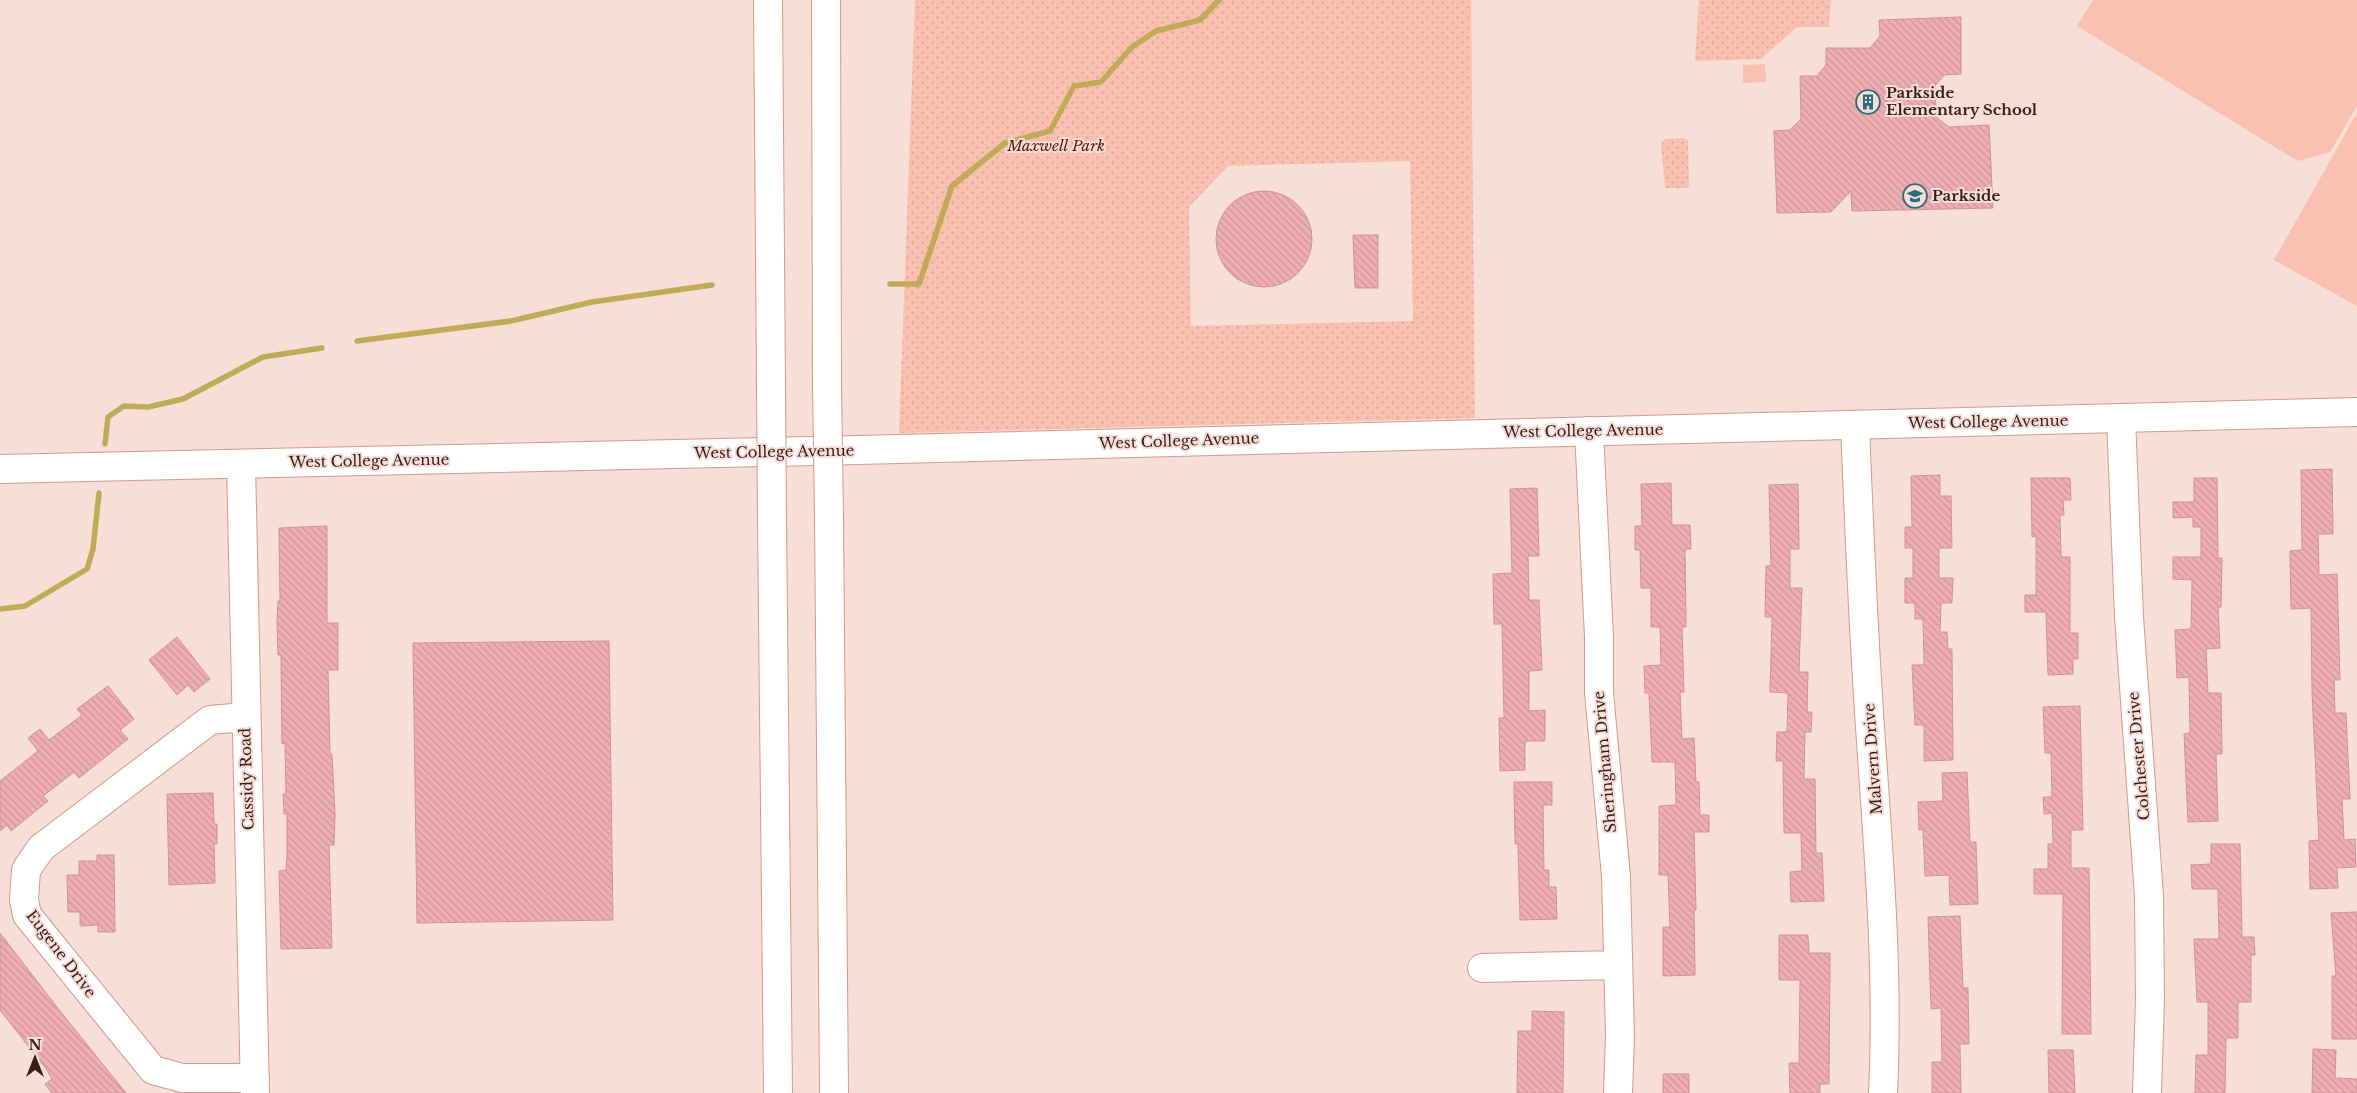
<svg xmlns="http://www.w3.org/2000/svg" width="2357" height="1093" font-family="'Libre Baskerville',serif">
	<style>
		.grass { fill: #f9bfaf }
		.park { fill: url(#park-dots); fill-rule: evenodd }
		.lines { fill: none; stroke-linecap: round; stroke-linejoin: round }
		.stream { stroke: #c0ab56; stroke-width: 5.5 }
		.building { fill: url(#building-back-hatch); stroke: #d19396 }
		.minor-casing { stroke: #d49989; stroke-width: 30 }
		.major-casing { stroke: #d49989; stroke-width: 30 }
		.highway-casing { stroke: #d49989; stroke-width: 30 }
		.minor { stroke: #fff; stroke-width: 28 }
		.major { stroke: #fff; stroke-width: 28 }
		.highway { stroke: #fff; stroke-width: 28 }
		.highway-bridge-casing { stroke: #d49989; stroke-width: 30; stroke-linecap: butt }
		.highway-bridge { stroke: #fff; stroke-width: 28 }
		.labels { text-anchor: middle; stroke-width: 4; stroke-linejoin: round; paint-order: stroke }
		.poi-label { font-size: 15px; font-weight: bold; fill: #361f19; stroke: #f7ded7; text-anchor: start }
		.park-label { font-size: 15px; font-style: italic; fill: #601601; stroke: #f7ded7 }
		.street-label { font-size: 15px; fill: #361f19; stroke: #f7ded7 }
	</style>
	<defs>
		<pattern id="park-dots" width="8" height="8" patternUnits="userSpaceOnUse" patternTransform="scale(1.25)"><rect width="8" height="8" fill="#f9bfaf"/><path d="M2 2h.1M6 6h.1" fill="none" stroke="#d6a496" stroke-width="1.8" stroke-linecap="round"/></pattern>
		<pattern id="building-back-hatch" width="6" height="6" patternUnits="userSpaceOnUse" patternTransform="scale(1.25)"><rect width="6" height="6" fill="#efafb2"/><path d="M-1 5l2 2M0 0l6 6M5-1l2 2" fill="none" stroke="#ce9698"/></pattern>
	</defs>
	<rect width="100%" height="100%" fill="#f7ded7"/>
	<!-- grass -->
	<path class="grass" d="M2093 0H2357V106L2330 152 2298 161 2077 26Z
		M1765 64 1766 82 1743 83V65Z
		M2357 113V306L2274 260Z"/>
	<!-- park -->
	<path class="park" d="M915 0H1471L1475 418 899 433ZM1410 161 1413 321 1191 326 1189 207 1228 166Z
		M1699 0H1831L1829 27H1797L1761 59 1695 61Z
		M1685 138 1688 141 1689 186 1686 188H1665L1661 144 1665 139Z"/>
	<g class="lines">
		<!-- stream -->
		<path class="stream" d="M890 284H919L952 186 1005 143 1050 131 1074 86 1101 82 1132 47 1156 31 1200 20 1219 0
			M357 341 511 321 592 302 712 285
			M105 444 108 417 124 406 148 407 183 399 263 357 322 348
			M0 609 25 606 87 569 93 549 99 493"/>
	</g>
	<!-- building -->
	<path class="building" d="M1961 17V74L1944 75 1935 86 1936 117 1949 127 1989 125 1993 208 1852 211 1851 191 1831 212 1777 213 1774 131 1790 130 1801 119 1800 76H1817L1826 65V48H1870L1880 36 1879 20Z
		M1216 239a48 48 0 1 1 96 0a48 48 0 1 1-96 0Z
		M1353 235H1378V288H1355Z
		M2332 469 2333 534H2318L2319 575 2337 574 2340 680H2334L2335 713H2346L2350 799H2342L2344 840 2355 839 2356 867 2337 868 2338 888 2310 889 2309 841 2319 840 2312 692 2311 608 2291 609 2290 551 2302 550 2301 470Z
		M1940 475V496H1951L1952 548H1939V578H1953L1952 603H1941L1940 632H1947L1948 649H1952L1953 760 1924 761V725H1915L1912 665H1924L1923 619H1915V603H1905V578H1913V548H1905V527H1912L1911 476Z
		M2031 478H2070L2071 500H2063L2064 515H2060L2061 557H2070V633H2078V659H2073V674L2048 675 2046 612H2025V595H2036V536L2032 537Z
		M2194 478H2217L2218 558H2222L2221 607H2218L2220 648 2206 649 2208 693H2221L2222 754H2216L2218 821 2188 822 2184 734 2190 733 2189 677 2177 678 2175 630 2191 629 2192 580 2173 579V557H2201V527H2193V517L2173 518V502H2194Z
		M1671 483 1672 525H1690L1691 549H1685L1686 627H1682L1684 692H1680L1682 739 1694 738 1696 782H1699L1700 815H1709V832H1694L1696 910H1694L1695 975 1663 976V927H1670L1668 875H1659V806L1676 805 1675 762H1652L1649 693H1645L1644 666 1661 665 1660 627H1651V588H1641L1640 550H1635V526H1642L1641 484Z
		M1798 484 1799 549H1790V588H1802L1799 672H1808L1807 712H1812L1811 732H1805L1804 779H1815L1816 853H1822L1824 901 1791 902 1790 872 1802 871 1801 833H1784L1783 761H1776L1777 732H1787L1788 693 1770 692 1772 617H1765L1766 566H1771L1769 485Z
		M1537 488 1539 556H1528L1529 600H1539L1542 670 1529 671V711L1545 710V741H1525V770L1500 771 1499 718H1504L1502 624H1494L1493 574 1512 573 1510 489Z
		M327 526V623H338V670H328L330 754H332L335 813 334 845H329L332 948 281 949 279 871 286 870 287 856V814H284L283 794H286L285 743 282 744 281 655H278L277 622 278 601H280L279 528Z
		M177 637 210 679 194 692 188 685 177 695 149 660Z
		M609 641 613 920 417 923 413 643Z
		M108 686 134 719 120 730 128 739 79 778 74 772 43 796 48 801 11 831 7 825 0 831V781L38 751 28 738 40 729 49 740 82 715 77 709Z
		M2080 706 2083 830H2071V868H2089L2091 1034H2062L2063 894H2034V869H2048V844H2053L2052 813 2044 814 2043 797H2052L2051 753H2045L2043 707Z
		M1967 772 1970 842H1976L1978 904 1950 905 1949 875 1925 876 1923 829 1919 830 1918 802 1943 801 1942 773Z
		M1514 782H1552V805H1543L1544 870H1549V887H1556L1557 919 1520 920 1518 844H1515Z
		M213 793 214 824H217V844H214L215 883 169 885 167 794Z
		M2211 844H2240L2242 937H2254L2255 955H2251V1002H2238V1038H2226L2225 1093H2195L2196 1055H2208V1002H2197L2194 939H2219L2218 889H2192L2191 865 2211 864Z
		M97 855H114L115 932H98V925L80 926V912H68L67 875H79V861H97Z
		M2357 912V1039H2332V976H2336L2331 913Z
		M1960 916 1963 988H1968L1969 1044H1960L1961 1093H1932V1062H1942L1941 1008 1931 1009 1928 917Z
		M0 933 60 1011 126 1093H52L45 1084 52 1079 47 1070 0 1010Z
		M1779 935H1808L1809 953H1830L1829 1084H1820V1093H1790L1789 1063H1799L1800 980H1779Z
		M1532 1011 1564 1012 1563 1093H1517L1518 1031H1532Z
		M2313 1049 2336 1050 2335 1078 2357 1079V1093H2312Z
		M2048 1050H2073L2075 1093H2049Z
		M1663 1074H1689V1093H1663Z"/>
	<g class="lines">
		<!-- minor casing -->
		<g class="minor-casing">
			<path id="minor" d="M2121 418 2129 617 2149 896 2150 999 2147 1093
				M1855 425C1859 526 1863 626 1870 727 1878 849 1889 970 1883 1093
				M1589 431 1599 637V693L1616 876 1620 1037 1618 1093
				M241 464 255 1093
				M245 717 210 720 41 848 26 870 24 900 27 915 153 1070 182 1078H255
				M1482 968 1618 965"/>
		</g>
		<!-- major casing -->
		<g class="major-casing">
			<path id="major" d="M0 469 858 450 2357 412"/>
		</g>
		<!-- highway casing -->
		<g class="highway-casing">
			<path id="highway" d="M768 0 771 385
				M826 0 827 385
				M829 516 834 1093
				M772 519 778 1093"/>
		</g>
		<!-- minor -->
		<use href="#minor" class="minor"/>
		<!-- major -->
		<use href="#major" class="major"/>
		<!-- highway -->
		<use href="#highway" class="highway"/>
		<!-- highway-bridge casing -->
		<g class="highway-bridge-casing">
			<path id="highway-bridge" d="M771 385 772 519
				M827 385 829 516"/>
		</g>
		<!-- highway-bridge -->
		<use href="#highway-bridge" class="highway-bridge"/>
	</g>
	<!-- icons -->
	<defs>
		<g id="building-ring" transform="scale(1.25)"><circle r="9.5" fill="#f7ded7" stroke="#286d7d" stroke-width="1.5"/><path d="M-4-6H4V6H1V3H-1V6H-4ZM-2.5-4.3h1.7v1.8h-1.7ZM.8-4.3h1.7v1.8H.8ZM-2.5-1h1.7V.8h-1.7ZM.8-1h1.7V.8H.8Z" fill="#286d7d"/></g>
		<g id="school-ring" transform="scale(1.25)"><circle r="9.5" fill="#f7ded7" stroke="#286d7d" stroke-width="1.5"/><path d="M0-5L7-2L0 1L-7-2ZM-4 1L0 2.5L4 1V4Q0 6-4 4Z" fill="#286d7d"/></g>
	</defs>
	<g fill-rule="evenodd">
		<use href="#building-ring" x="1868" y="102"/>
		<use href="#school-ring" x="1915" y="196"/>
	</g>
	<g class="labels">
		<!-- poi labels -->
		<g class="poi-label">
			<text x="1886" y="98">Parkside<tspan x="1886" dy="17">Elementary School</tspan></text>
			<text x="1932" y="201">Parkside</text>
		</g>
		<!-- park labels -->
		<g class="park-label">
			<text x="1056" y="151">Maxwell Park</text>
		</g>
		<!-- street labels -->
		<g class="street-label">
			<text transform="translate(1988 422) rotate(-1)" y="5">West College Avenue</text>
			<text transform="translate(1583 431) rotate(-1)" y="5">West College Avenue</text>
			<text transform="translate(1179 441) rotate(-2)" y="5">West College Avenue</text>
			<text transform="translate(774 452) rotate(-1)" y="5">West College Avenue</text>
			<text transform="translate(369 461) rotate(-1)" y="5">West College Avenue</text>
			<text transform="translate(2139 756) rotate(-95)" y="5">Colchester Drive</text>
			<text transform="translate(1873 759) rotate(-94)" y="5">Malvern Drive</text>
			<text transform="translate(1605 762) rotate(-95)" y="5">Sheringham Drive</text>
			<text transform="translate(247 779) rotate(-92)" y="5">Cassidy Road</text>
			<text transform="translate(61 954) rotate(53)" y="5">Eugene Drive</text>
		</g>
	</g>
	<!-- north arrow -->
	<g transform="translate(35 1058)" stroke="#f7ded7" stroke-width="4" paint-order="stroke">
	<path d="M0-4L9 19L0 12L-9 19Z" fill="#361f19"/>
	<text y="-8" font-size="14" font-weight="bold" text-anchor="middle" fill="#361f19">N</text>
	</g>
</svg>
